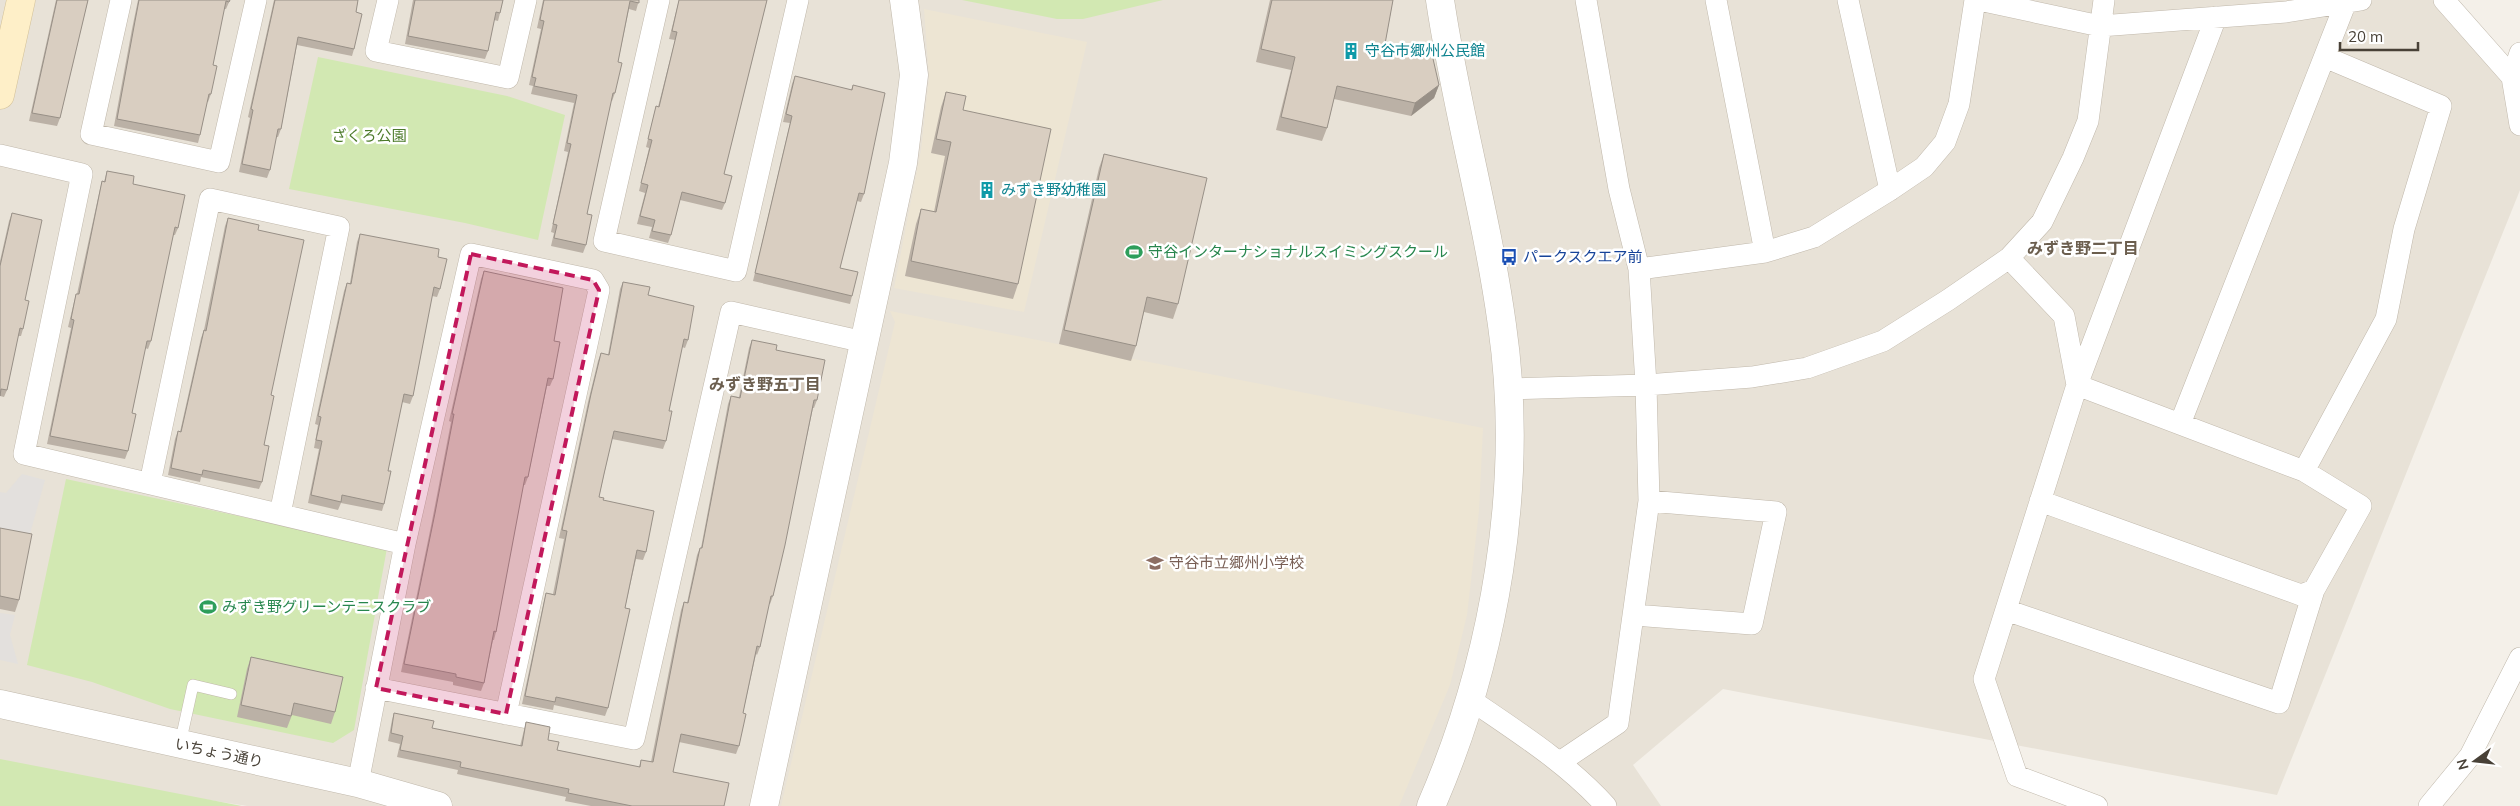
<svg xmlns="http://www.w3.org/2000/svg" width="2520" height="806" font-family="Mulish,'Noto Sans JP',sans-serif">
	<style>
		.residential { fill: #e8e2d7 }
		.education { fill: #ede5d3 }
		.green { fill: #d2e8b2 }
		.parking { fill: #e3e0dd }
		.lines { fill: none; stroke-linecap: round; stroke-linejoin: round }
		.service-casing { stroke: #c0b8ab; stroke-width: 12 }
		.minor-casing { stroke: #c0b8ab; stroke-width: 22 }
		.tertiary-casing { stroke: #c0b8ab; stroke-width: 29 }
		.secondary-casing { stroke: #d4c299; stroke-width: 29 }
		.service { stroke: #fff; stroke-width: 11 }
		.minor { stroke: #fff; stroke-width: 21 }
		.tertiary { stroke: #fff; stroke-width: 28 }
		.secondary { stroke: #feefc8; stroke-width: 28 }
		.wall { fill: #bbb1a6 }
		.shaded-wall { fill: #989087 }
		.building { fill: #d9cec1; stroke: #989087 }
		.marked { fill: #c2185b; fill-opacity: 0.2; stroke: #c2185b; stroke-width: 4; stroke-dasharray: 10 6; stroke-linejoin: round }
		.labels { text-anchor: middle; stroke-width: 5; stroke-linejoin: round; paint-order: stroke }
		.culture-label { font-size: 15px; fill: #0d838f; stroke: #fff; text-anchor: start }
		.park-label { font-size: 15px; fill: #4c7a2a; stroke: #fff }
		.leisure-label { font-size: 15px; fill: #27864d; stroke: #fff; text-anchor: start }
		.transit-label { font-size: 15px; fill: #164399; stroke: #fff; text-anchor: start }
		.education-label { font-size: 15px; fill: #785e54; stroke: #fff; text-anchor: start }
		.street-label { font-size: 15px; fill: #484137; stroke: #fff }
		.neighbourhood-label { font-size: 16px; font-weight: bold; fill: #6b5e4e; stroke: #fff }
	</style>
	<rect width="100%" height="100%" fill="#f4f0e9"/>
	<!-- residential -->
	<path class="residential" d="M0 0H2437L2512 77 2520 125V190L2277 795 1723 689 1633 765 1661 806H247L0 767Z"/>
	<!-- education -->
	<path class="education" d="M924 9 1087 42 1024 312 894 288 921 150 929 78Z
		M890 311 1483 428 1479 511 1467 615 1450 685 1399 806H781L895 322Z"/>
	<!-- green -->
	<path class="green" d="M962 0H1163L1083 19H1057Z
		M318 57 507 96 565 115 538 240 465 223 289 189Z
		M66 479 387 548 354 730 333 743 170 709 92 682 27 665Z
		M0 759 242 806H0Z"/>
	<!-- parking -->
	<path class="parking" d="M22 474 45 480 28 541 0 536V492L6 493Z
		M0 613 15 615 10 635 18 664 0 660Z"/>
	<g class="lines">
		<!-- service casing -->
		<g class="service-casing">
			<path id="service" d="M180 744 193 685 231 694"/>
		</g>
		<!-- minor casing -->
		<g class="minor-casing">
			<path id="minor" d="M121 0 91 134 219 162 256 0
				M388 0 376 51 508 78 526 0
				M659 0 604 241 736 271 798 0
				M1716 0 1765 252
				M1848 0 1890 190
				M1979 0 2100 26 2286 12 2361 0
				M2444 0 2512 77 2520 125
				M2512 77 2520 53
				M0 155 82 174 24 454 405 544
				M2009 258 2064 316 2077 385 1984 679 2017 776 2097 806
				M1639 269 1765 252 1814 237 1890 190 1924 167 1945 142 1959 104 1975 0
				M1509 389 1646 385 1752 377 1807 368 1883 341 1948 300 2009 258 2042 222 2073 158 2088 121 2104 0
				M2180 424 2346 2
				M2304 471 2386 319 2404 229 2441 106 2325 57
				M150 483 210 199 339 227 280 514
				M2040 501 2301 595 2314 590
				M2006 610 2279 703 2314 590 2361 506 2304 471 2077 385 2216 17
				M1634 615 1752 624 1776 512 1649 501
				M376 688 634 739 731 312 864 342
				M1471 700C1519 733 1567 763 1606 806
				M1560 762 1618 723 1649 501 1646 385 1639 269 1619 189 1586 0
				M358 783 405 544 471 254 593 280 599 290 506 714
				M2429 806 2470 756 2520 658"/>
		</g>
		<!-- tertiary casing -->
		<g class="tertiary-casing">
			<path id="tertiary" d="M0 704 358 783 438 806
				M764 806 903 163 914 75 904 0
				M1431 806C1495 659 1525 484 1502 325 1487 216 1456 109 1440 0"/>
		</g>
		<!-- secondary casing -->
		<g class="secondary-casing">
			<path id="secondary" d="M0 95 21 0"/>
		</g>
		<!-- service -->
		<use href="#service" class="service"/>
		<!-- minor -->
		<use href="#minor" class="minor"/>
		<!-- tertiary -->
		<use href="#tertiary" class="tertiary"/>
		<!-- secondary -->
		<use href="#secondary" class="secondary"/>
	</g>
	<!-- wall -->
	<path class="wall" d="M56 0H88L60 118 57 126 29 121Z
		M138 0H230L226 9H224L213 65 211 94 208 102H207L200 135 198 143 114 126 132 29Z
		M274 0H358L356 12 354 49 352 56 297 45 281 129 278 137H276L270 170 267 178 239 172 250 118 248 117Z
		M413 0H503L500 13 498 21 494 20 488 51 485 59 405 44Z
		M543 0H639L636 11 629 9 618 62 615 93 612 101H611L587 214 586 245 583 253 551 246 554 233 551 232 568 152 564 151 574 103 531 94 533 86 529 85 541 29 537 28Z
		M679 0H767L724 174 725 203 722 210 680 200 671 235 668 243 649 238 652 227 637 224 645 193 639 191 649 148 646 147 654 114 656 106 658 107 675 40 669 39Z
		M1270 0H1393L1385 44 1439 85 1434 98 1411 116 1334 99 1327 128 1322 141 1276 130 1291 70 1256 62Z
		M795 76 851 90 853 85 864 194 861 202 857 201 840 268 852 296 850 304 753 281 790 123 783 122 792 84Z
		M946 92 963 110 1018 284 1013 299 905 276 916 224 921 209 934 212 945 156 931 153 941 107Z
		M1104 154 1178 304 1173 319 1144 312 1136 346 1131 361 1059 344 1099 168Z
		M107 171 133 184 178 228 175 235H173L151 341 148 349 145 348 132 413 128 451 125 459 47 444 71 328 68 327 74 302 76 294H77L100 189 102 181 104 182Z
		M12 213 25 300 23 329 21 336H18L7 390 4 397 0 396V261L9 221Z
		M228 218 258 230 271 395 264 445 262 482 259 489 201 477 200 482 168 475 175 439 178 431 180 432 201 338 204 330 225 226Z
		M360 234 438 257 440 289 437 297 432 296 413 396 410 404 402 402 388 471 384 504 382 511 341 503 338 510 308 503 319 449 314 448 318 425 315 424 344 291 347 283H350L357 242Z
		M484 271 554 341 553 379 550 386H547L528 477 525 485H523L496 632 494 640H493L484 683 481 691 453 685V682L401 672 432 521 451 422 449 421 481 279Z
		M623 282 648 295 688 340 685 348 682 347 669 411 666 441 663 449 612 439 599 497 603 500 646 552 643 560 636 559 625 608 608 708 605 716 554 705 553 710 522 704 544 601 546 593 553 594 564 539 559 538 588 402 598 361 601 353 608 355 620 289Z
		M752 340 776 350 817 400 814 408H813L773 596 770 604H769L760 647 757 655 756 654 743 713 739 746 736 754 679 742 673 772 724 806H591L565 801 566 797 457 774 458 770 397 757 400 744 388 741 392 720 394 713 432 728 520 746 526 722 548 740 557 750 639 767 641 760 651 762 681 610 684 602 687 603 697 555 700 548H701L728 404 731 396 739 397 749 348Z
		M0 528 19 600 15 612 0 609Z
		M251 657 335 712 331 724 292 715 287 728 237 717 247 669Z"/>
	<!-- shaded-wall -->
	<path class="shaded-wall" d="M1439 85 1434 98 1411 116 1415 103Z"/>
	<!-- building -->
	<path class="building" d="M57 0H88L60 118 32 113Z
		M139 0H230L229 2 226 1 213 65 217 66 211 94H209L200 135 117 119 135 21Z
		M275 0H358L356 12 362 14 354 49 298 37 281 129H278L270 170 242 164 253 110 251 109Z
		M415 0H503L500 13 496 12 488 51 408 36Z
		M544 0H639V3L630 1 618 62 622 63 615 93H613L587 214 592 215 586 245 554 238 557 225 553 224 571 144 567 143 577 95 534 86 536 78 532 77 544 21 540 20Z
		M679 0H767L724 174 732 176 725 203 682 192 671 235 652 231 655 220 640 216 648 185 641 183 652 140 648 139 656 106 659 107 677 32 672 31Z
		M1272 0H1393L1385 44 1431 50 1439 85 1415 103 1337 86 1327 128 1281 117 1295 57 1261 49Z
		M795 76 852 90 853 85 885 93 864 194 859 193 840 268 858 272 852 296 755 273 792 116 786 114Z
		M946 92 966 96 963 110 1051 129 1018 284 911 261 921 209 936 212 951 142 936 139Z
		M1104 154 1207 178 1178 304 1147 297 1136 346 1064 330Z
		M107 171 134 176 133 184 185 195 178 228 175 227 151 341H147L132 413 136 414 128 451 50 436 74 320 71 319 76 294H79L102 181 105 182Z
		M12 213 42 220 25 300 29 301 23 329 20 328 7 390 1 389 0 396V266Z
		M228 218 259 225 258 230 304 240 271 395 274 396 264 445 269 446 262 482 203 470 202 475 171 468 178 431 181 432 204 330 206 331Z
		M360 234 439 249 438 257 447 259 440 289 434 287 413 396 404 394 388 471H391L384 504 342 495 341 502 311 495 322 441 316 440 321 417 318 416 347 283 351 284Z
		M484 271 563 288 554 341 560 342 553 379 548 378 528 477H525L496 632 494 631 484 683 456 677V674L404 664 435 513 454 414H452Z
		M623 282 650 287 648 295 694 306 688 340 684 339 669 411H672L666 441 614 431 604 474 599 497 604 498 603 500 654 511 646 552 637 550 625 608 630 609 608 708 556 697 555 702 525 696 546 593 555 595 567 531 562 530 591 394 601 353 609 355Z
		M752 340 777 345 776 350 825 360 817 400H814L785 545 773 596H771L760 647 757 646 743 713 746 714 739 746 681 734 673 772 729 783 724 806H632L568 793 569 789 460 767 461 762 400 750 403 736 391 733 394 713 434 721 432 728 522 746 526 722 550 727 548 740 559 742 557 750 640 767 641 760 653 762 684 602 688 603 700 548H702L731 396 740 398Z
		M0 528 32 534 19 600 0 596Z
		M251 657 343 677 335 712 294 703 291 716 241 705Z"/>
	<!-- marked area -->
	<path class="marked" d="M471 254 593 280 599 290 506 714 376 688Z"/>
	<!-- icons -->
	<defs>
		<g id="building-bare" transform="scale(1.35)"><path d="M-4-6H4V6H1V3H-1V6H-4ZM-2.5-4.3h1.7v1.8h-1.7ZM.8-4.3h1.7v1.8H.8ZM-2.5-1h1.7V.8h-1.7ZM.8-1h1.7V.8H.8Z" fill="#0f9aa8" stroke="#fff" stroke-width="2.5" paint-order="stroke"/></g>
		<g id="stadium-bare" transform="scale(1.35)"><path d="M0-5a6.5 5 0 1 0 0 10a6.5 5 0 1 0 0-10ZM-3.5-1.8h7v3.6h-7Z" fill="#2e9e5b" stroke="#fff" stroke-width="2.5" paint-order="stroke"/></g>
		<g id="bus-bare" transform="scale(1.35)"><path d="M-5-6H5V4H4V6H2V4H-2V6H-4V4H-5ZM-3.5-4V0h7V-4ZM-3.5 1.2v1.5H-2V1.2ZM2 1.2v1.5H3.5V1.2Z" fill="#1a4fb4" stroke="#fff" stroke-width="2.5" paint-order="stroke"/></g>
		<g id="school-bare" transform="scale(1.35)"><path d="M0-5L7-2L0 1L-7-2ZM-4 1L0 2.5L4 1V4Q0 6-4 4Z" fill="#8d6e63" stroke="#fff" stroke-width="2.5" paint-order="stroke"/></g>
	</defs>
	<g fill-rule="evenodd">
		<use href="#building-bare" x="1351" y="51"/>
		<use href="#building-bare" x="987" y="190"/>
		<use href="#stadium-bare" x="1134" y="252"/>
		<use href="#bus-bare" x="1509" y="257"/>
		<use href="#school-bare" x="1155" y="563"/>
		<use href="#stadium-bare" x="208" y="607"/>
	</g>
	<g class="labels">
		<!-- culture labels -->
		<g class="culture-label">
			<text x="1365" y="56">守谷市郷州公民館</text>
			<text x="1001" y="195">みずき野幼稚園</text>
		</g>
		<!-- park labels -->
		<g class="park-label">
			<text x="369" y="141">ざくろ公園</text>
		</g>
		<!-- leisure labels -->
		<g class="leisure-label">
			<text x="1148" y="257">守谷インターナショナルスイミングスクール</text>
			<text x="222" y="612">みずき野グリーンテニスクラブ</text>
		</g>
		<!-- transit labels -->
		<g class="transit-label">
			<text x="1523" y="262">パークスクエア前</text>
		</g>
		<!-- education labels -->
		<g class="education-label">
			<text x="1169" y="568">守谷市立郷州小学校</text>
		</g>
		<!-- street labels -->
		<g class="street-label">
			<text transform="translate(219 753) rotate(12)" y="5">いちょう通り</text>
		</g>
		<!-- neighbourhood labels -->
		<g class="neighbourhood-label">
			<text x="2083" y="254">みずき野二丁目</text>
			<text x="765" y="390">みずき野五丁目</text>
		</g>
	</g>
	<!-- north arrow -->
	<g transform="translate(2475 761) rotate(255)" stroke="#ffffff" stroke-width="4" paint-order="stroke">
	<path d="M0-4L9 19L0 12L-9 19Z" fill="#484137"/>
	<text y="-8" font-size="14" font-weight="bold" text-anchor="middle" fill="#484137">N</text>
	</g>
	<!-- scale -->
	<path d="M2340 42v8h78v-8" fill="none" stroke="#484137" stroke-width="2.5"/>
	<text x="2348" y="42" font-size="15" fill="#484137" stroke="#ffffff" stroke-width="4" paint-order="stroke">20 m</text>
</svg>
